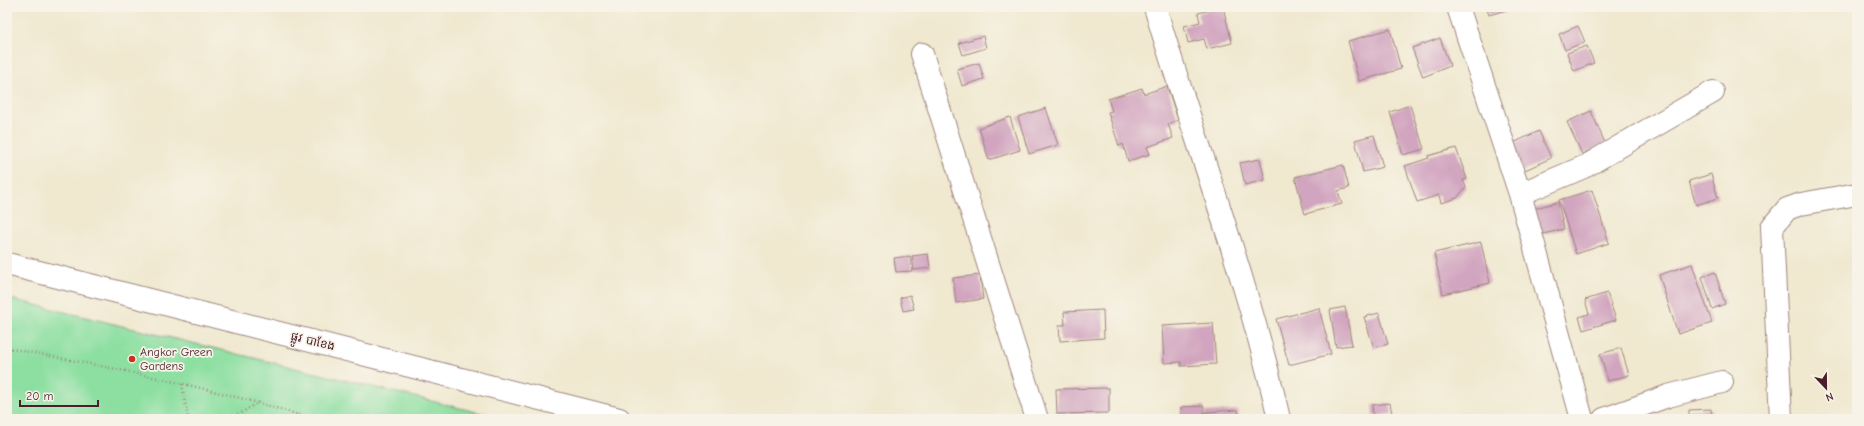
<svg xmlns="http://www.w3.org/2000/svg" width="1864" height="426" font-family="'Comic Neue','Noto Sans Khmer',sans-serif">
	<style>
		.green { fill: #8cdfa1; stroke: #6b7f66 }
		.building { fill: #d1a4bf }
		.lines { fill: none; stroke-linecap: round; stroke-linejoin: round }
		.minor-casing { stroke: #9d847d; stroke-width: 24 }
		.path { stroke: #9d847d; stroke-width: 2.5; stroke-dasharray: 1 3; stroke-linecap: butt }
		.minor { stroke: #fff; stroke-width: 22 }
		.poi-dot { fill: #c8321e; stroke: #f7f3e8; stroke-width: 1.5 }
		.labels { text-anchor: middle; stroke-width: 3.5; stroke-linejoin: round; paint-order: stroke }
		.street-label { font-size: 12px; fill: #4a1f2b; stroke: #f7f3e8 }
		.poi-label { font-size: 12px; fill: #4a1f2b; stroke: #f7f3e8; text-anchor: start }
	</style>
	<rect width="100%" height="100%" fill="#f7f3e8"/>
	<filter id="ink" filterUnits="userSpaceOnUse"><feTurbulence type="fractalNoise" baseFrequency=".025" numOctaves="2"/><feDisplacementMap in="SourceGraphic" scale="8" xChannelSelector="R" yChannelSelector="G"/><feConvolveMatrix kernelMatrix="1 2 1 2 8 2 1 2 1" color-interpolation-filters="sRGB"/></filter>
	<filter id="wash" filterUnits="userSpaceOnUse"><feTurbulence type="fractalNoise" baseFrequency=".012" numOctaves="4" result="noise"/><feDisplacementMap in="SourceGraphic" scale="16" xChannelSelector="R" yChannelSelector="G"/><feGaussianBlur stdDeviation="0.9" result="paint"/><feColorMatrix in="noise" values="0 0 0 0 0 0 0 0 0 0 0 0 0 0 0 0 0 1.4 0 .05"/><feComposite in="paint" operator="in"/></filter>
	<g filter="url(#wash)">
		<rect width="100%" height="100%" fill="#f0e8cf"/>
		<!-- green -->
		<path class="green" d="M7 298 505 419H7Z"/>
		<g id="blocks">
			<!-- building -->
			<path class="building" d="M1223 7 1232 43 1207 49 1204 39 1188 43 1184 26 1200 22 1198 13Z
				M1486 7H1513L1514 8 1489 15Z
				M1578 26 1585 42 1565 50 1559 34Z
				M1390 29 1401 69 1359 81 1348 41Z
				M983 36 986 48 963 55 959 43Z
				M1440 38 1450 66 1423 77 1412 48Z
				M1587 46 1594 63 1574 71 1567 53Z
				M979 63 984 79 962 86 957 69Z
				M1167 86 1178 120 1168 124 1173 138 1147 147 1150 154 1128 161 1123 144 1119 146 1108 112 1112 111 1108 99 1142 88 1144 94Z
				M1410 105 1424 149 1403 155 1390 112Z
				M1046 108 1058 145 1029 154 1018 117Z
				M1591 111 1605 143 1582 154 1567 122Z
				M1010 117 1020 150 989 160 979 128Z
				M1539 131 1551 158 1523 171 1511 144Z
				M1374 135 1383 167 1363 172 1355 140Z
				M1456 148 1467 179 1463 180 1466 187 1457 198 1441 203 1439 195 1417 202 1405 166 1429 158 1428 156Z
				M1260 159 1265 180 1245 185 1240 163Z
				M1343 165 1349 188 1338 191 1342 204 1305 214 1295 177Z
				M1711 174 1718 198 1696 205 1689 181Z
				M1592 190 1609 243 1576 254 1559 200Z
				M1558 202 1564 229 1535 236 1528 210Z
				M1481 242 1490 283 1443 294 1434 253Z
				M928 254 930 268 914 270 912 256Z
				M910 256 912 271 896 272 894 258Z
				M1692 264 1712 323 1678 334 1659 275Z
				M1715 272 1725 304 1712 309 1702 277Z
				M980 275 983 299 956 303 953 278Z
				M1607 293 1616 320 1583 330 1579 317 1589 314 1585 300Z
				M910 295 914 309 903 311 900 298Z
				M1345 307 1352 345 1336 347 1330 310Z
				M1319 308 1331 354 1289 365 1276 319Z
				M1103 310 1104 338 1060 341 1059 325H1065L1064 312Z
				M1379 313 1388 344 1374 348 1364 317Z
				M1213 323 1216 364 1181 366V362L1164 363 1162 326Z
				M1621 348 1629 375 1608 381 1600 354Z
				M1109 388V413L1057 414 1056 389Z
				M1390 403 1392 414 1373 416 1372 405Z
				M1204 406V419H1181V407Z
				M1711 409 1712 419H1689V410Z
				M1238 410 1239 419H1205V412Z"/>
		</g>
	</g>
	<g filter="url(#ink)">
		<use href="#blocks" fill-opacity="0" stroke="#9d847d" stroke-width="1"/>
		<g class="lines">
			<!-- minor casing -->
			<g class="minor-casing">
				<path id="minor" d="M1155 7C1196 145 1248 279 1279 419
					M1458 7 1520 194 1582 419
					M922 54 1037 419
					M1520 194 1586 166 1713 92
					M7 264 619 419
					M1604 419 1668 396 1722 382
					M1781 419 1772 227 1787 209 1801 204 1857 194"/>
			</g>
			<!-- path -->
			<path class="path" d="M7 348C109 367 212 387 312 419
				M182 384 188 419
				M231 419 259 402"/>
			<!-- minor -->
			<use href="#minor" class="minor"/>
		</g>
	</g>
	<!-- markers -->
	<circle class="poi-dot" cx="132" cy="359" r="4"/>
	<g class="labels">
		<!-- street labels -->
		<g class="street-label">
			<text transform="translate(313 341) rotate(14)" y="4">ផ្លូវ បាខែង</text>
		</g>
		<!-- poi labels -->
		<g class="poi-label">
			<text x="140" y="356">Angkor Green<tspan x="140" dy="14">Gardens</tspan></text>
		</g>
	</g>
	<!-- margin -->
	<rect width="1864" height="426" fill="none" stroke="#f7f3e8" stroke-width="24"/>
	<!-- north arrow -->
	<g transform="translate(1826 388) rotate(158)" stroke="#f7f3e8" stroke-width="3" paint-order="stroke">
	<path d="M0-3L7 15L0 10L-7 15Z" fill="#4a1f2b"/>
	<text y="-6" font-size="11" font-weight="bold" text-anchor="middle" fill="#4a1f2b">N</text>
	</g>
	<!-- scale -->
	<path d="M20 400v6h78v-6" fill="none" stroke="#4a1f2b" stroke-width="2"/>
	<text x="26" y="400" font-size="12" fill="#4a1f2b" stroke="#f7f3e8" stroke-width="3" paint-order="stroke">20 m</text>
</svg>
